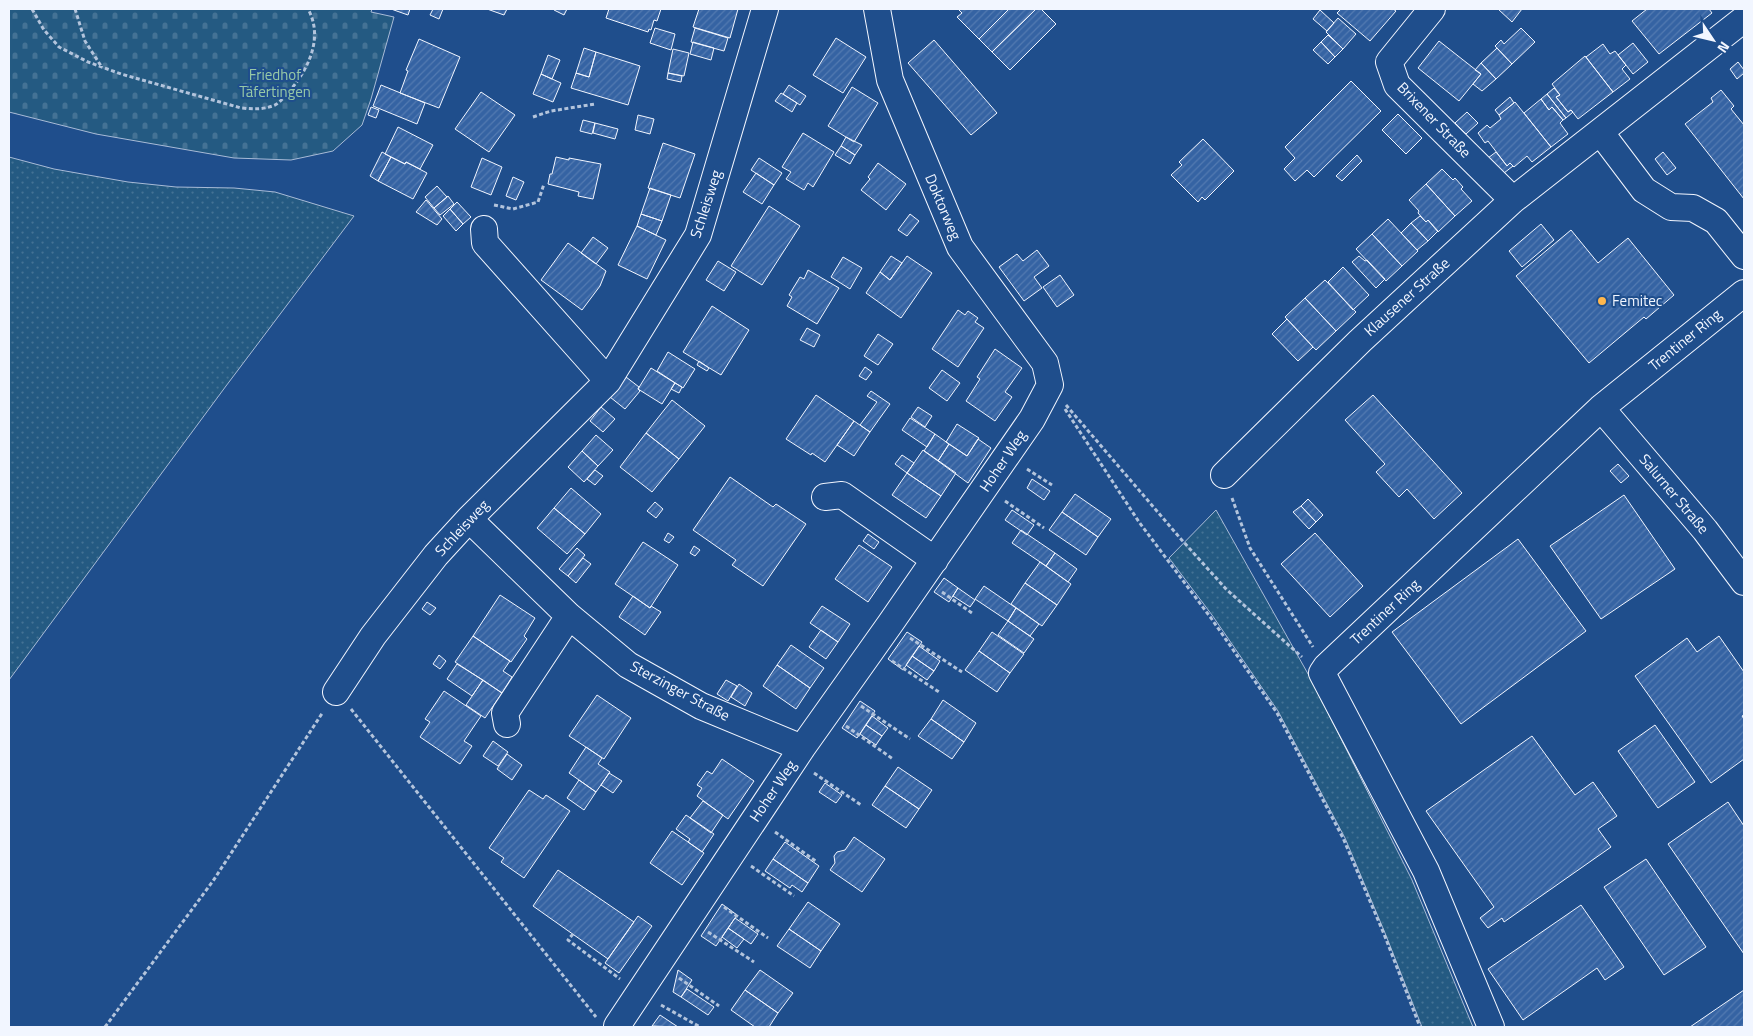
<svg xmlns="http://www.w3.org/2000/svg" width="1753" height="1036" font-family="'Titillium Web',sans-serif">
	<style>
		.grass { fill: url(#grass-dots); stroke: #a8bbd7 }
		.cemetery { fill: url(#cemetery-stones); stroke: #a8bbd7 }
		.building { fill: url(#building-hatch); stroke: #f2f6ff }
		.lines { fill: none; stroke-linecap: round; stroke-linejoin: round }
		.minor-casing { stroke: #f2f6ff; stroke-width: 28 }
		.path { stroke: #b3c4dc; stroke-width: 3; stroke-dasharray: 4 2.5; stroke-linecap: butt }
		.minor { stroke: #1f4e8c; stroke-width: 26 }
		.poi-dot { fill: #ffb74d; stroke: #1f4e8c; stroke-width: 2 }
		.labels { text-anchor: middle; stroke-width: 4; stroke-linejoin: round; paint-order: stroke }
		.park-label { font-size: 15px; fill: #97c8a6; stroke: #1f4e8c }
		.street-label { font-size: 15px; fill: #f2f6ff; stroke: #1f4e8c }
		.poi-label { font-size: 15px; fill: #f2f6ff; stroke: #1f4e8c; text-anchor: start }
	</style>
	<defs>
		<pattern id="grass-dots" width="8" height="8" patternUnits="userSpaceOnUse" patternTransform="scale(1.25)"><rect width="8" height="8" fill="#245a82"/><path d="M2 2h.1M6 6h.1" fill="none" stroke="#447295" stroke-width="1.8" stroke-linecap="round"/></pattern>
		<pattern id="cemetery-stones" width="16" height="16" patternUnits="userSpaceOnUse" patternTransform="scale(1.25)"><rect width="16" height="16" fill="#245a82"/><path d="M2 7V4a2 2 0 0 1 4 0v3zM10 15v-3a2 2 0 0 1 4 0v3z" fill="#447295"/></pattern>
		<pattern id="building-hatch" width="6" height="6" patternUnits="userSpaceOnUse" patternTransform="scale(1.25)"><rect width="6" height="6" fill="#3563a3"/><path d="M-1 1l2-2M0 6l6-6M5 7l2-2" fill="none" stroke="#537ab1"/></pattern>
	</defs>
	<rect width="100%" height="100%" fill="#1f4e8c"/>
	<!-- grass -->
	<path class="grass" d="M9 157 54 169 128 182 176 187 234 188 275 192 354 216 226 386 9 680Z
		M1216 510 1312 681 1412 880 1473 1027H1422L1385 933 1345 838 1278 711 1212 615 1169 558Z"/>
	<!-- cemetery -->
	<path class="cemetery" d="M9 9H372L371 12 394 17 371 99 362 125 333 151 291 160 234 158 96 134 9 112Z"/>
	<!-- building -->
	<path class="building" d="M391 9H410L408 15Z
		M433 9H443L439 19 430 15Z
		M487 9H507L504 15Z
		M555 9H567L564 15 554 10Z
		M609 9H661L657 21 654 20 651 30 649 29 648 32 606 18Z
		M699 9H738L730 38 693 27Z
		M958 9H1009L979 39 957 17 962 13Z
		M1009 9H1036L992 52 979 39Z
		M1036 9H1041L1056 24 1010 70 992 52Z
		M1341 9H1393L1396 11 1370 41 1337 13Z
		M1498 9H1522L1512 22Z
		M1647 9H1709L1712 13 1659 54 1632 21Z
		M1320 10 1334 23 1327 31 1313 19Z
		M1338 18 1356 34 1343 49 1326 32Z
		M655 28 675 34 671 50 650 43Z
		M695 28 728 38 724 51 691 42Z
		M1521 28 1535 42 1512 64 1495 46 1501 40 1504 44Z
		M1328 35 1343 49 1335 57 1321 42Z
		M836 38 866 57 843 93 813 75Z
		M419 39 460 57 439 108 400 93 408 71 406 70Z
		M934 40 997 113 971 135 908 63Z
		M1439 41 1481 74 1459 101 1418 68Z
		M693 42 714 48 711 60 690 54Z
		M1321 42 1335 57 1328 64 1313 50Z
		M1633 43 1648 62 1633 74 1618 55Z
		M1603 44 1610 54 1615 51 1626 65 1622 69 1630 79 1613 92 1586 57Z
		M584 48 596 52 589 77 576 73Z
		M1497 48 1512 64 1496 79 1481 63Z
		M673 49 689 53 684 76 668 73Z
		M596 52 640 66 628 105 571 88 576 73 589 77Z
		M548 55 560 60 552 79 541 74Z
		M1585 56 1613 92 1578 119 1571 110 1568 112 1556 97 1560 95 1552 84Z
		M1738 62 1744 70V73L1737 79 1730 69Z
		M1481 63 1496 79 1482 91 1473 84 1481 74 1475 70Z
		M668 73 682 76 681 82 667 79Z
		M541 74 561 83 553 102 533 94Z
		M1351 81 1381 111 1314 177 1307 170 1295 181 1284 169 1295 158 1285 147Z
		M381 85 425 103 417 124 373 106Z
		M789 85 806 96 800 105 783 94Z
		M852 87 878 103 854 142 828 126Z
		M1554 88 1560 95 1556 97 1568 112 1571 110 1573 112 1566 118 1547 94Z
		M1721 90 1734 106 1731 109 1744 125V199L1685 124 1713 102 1711 98Z
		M481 92 515 115 489 152 455 129Z
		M781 93 797 103 792 112 775 101Z
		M1547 94 1566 118 1563 120 1552 107 1549 110 1541 99Z
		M1510 97 1514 103 1499 115 1495 110Z
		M1541 99 1549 110 1552 107 1563 120 1560 123 1568 134 1551 147 1524 113Z
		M1515 102 1551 147 1532 162 1527 156 1514 167 1510 163 1507 166 1488 141 1485 143 1478 133 1487 125 1490 128 1501 119 1499 115Z
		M371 107 379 110 376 118 368 115Z
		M1467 112 1478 123 1466 134 1455 123Z
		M1398 114 1422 138 1406 154 1382 130Z
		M638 115 654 119 650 134 635 130Z
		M583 120 595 123 592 134 580 131Z
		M595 123 618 129 615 139 593 133Z
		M398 127 433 145 420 169 406 162 405 164 385 154Z
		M803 133 834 152 813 187 808 183 804 190 786 179 791 172 782 167Z
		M846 137 862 145 855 155 841 146Z
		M1203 139 1234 171 1205 200 1202 197 1198 202 1171 175 1182 165 1179 162Z
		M663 143 695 154 680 198 648 188Z
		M841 146 855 155 850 164 835 155Z
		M382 152 391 157 378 181 370 176Z
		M1496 152 1507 166 1510 163 1513 166 1504 173 1488 158Z
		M1663 152 1676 168 1667 175 1655 159Z
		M1357 155 1362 161 1342 181 1336 176Z
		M391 157 405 164 406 162 427 173 413 199 378 181Z
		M556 157 569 160V158L601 164 593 199 578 196 579 192 548 184 550 174H552Z
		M482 158 502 167 491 195 471 187Z
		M759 158 782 173 774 185 751 170Z
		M878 163 906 184 886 210 861 190 870 179 868 177Z
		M1442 169 1453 180 1455 178 1463 187 1461 189 1472 201 1455 216 1426 184Z
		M756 173 774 185 762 204 743 192Z
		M513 177 524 182 516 200 506 196Z
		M1426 184 1455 216 1438 232 1428 220 1426 222 1418 213 1419 211 1409 200Z
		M437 186 447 197 434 208 425 197Z
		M650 188 671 195 662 221 641 214Z
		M448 196 454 204 440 215 434 208Z
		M426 200 442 219 437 225 416 212Z
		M457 202 471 217 463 224 450 209Z
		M769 206 800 226 762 285 731 266Z
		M450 209 463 224 456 231 443 216Z
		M641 214 662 221 656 235 637 226Z
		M910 214 919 221 907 236 898 230Z
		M1420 216 1426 222 1428 220 1438 231 1428 241 1411 223Z
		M1388 219 1418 251 1402 266 1372 234Z
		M1411 223 1428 241 1417 250 1401 233Z
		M1541 224 1554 240 1522 267 1509 251Z
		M637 226 666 240 647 279 618 265Z
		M1571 230 1598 263 1628 238 1674 295 1646 319 1644 317 1589 363 1516 276Z
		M1372 234 1402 266 1386 281 1356 249Z
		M593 237 608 248 596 264 581 253Z
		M568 243 606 271 600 286 582 310 541 280Z
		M1037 250 1049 266 1034 277 1042 288 1024 301 999 267 1017 254 1023 261Z
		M891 256 902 263 890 280 880 272Z
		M907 256 932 273 901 318 866 293 880 272 890 280Z
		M1359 256 1365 261 1367 260 1385 279 1376 288 1352 262Z
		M843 257 862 268 850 289 831 277Z
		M718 261 736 272 724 291 706 280Z
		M1343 267 1369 295 1353 310 1328 282Z
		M808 270 839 288 817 324 787 306 792 297 789 295 800 277 804 279Z
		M1060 275 1074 295 1057 307 1043 287Z
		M1325 280 1356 312 1336 331 1305 298Z
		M1305 298 1336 331 1316 350 1285 317Z
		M712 306 749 330 721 375 683 352Z
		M958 310 965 315 968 311 978 318 975 322 984 328 958 367 932 349Z
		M1287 319 1313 347 1298 361 1272 334Z
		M807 328 820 335 814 347 800 340Z
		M878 334 893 344 878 365 864 356Z
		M995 349 1022 368 1005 392 1012 397 995 421 966 401 980 379 977 377Z
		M668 352 695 369 683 388 657 371Z
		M699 361 709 368 707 371 697 365Z
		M865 367 872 372 866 380 859 376Z
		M651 368 675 383 662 404 638 389Z
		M942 370 960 383 947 401 929 388Z
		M626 377 639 387 638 389 640 391 625 409 610 397Z
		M675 383 682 387 679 393 671 389Z
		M871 391 890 404 870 432 860 425 877 402 867 396Z
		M816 395 854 421 825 462 812 453 811 455 786 439Z
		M1373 395 1462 493 1434 519 1407 489 1399 497 1376 472 1385 464 1345 420Z
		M672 400 705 426 679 459 646 433Z
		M601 407 615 419 603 432 590 421Z
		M918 407 932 416 925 427 911 417Z
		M910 418 935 434 927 447 902 430Z
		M854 421 870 432 854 456 837 445Z
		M957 424 979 438 967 456 946 442Z
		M646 433 679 459 652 492 620 467Z
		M935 434 949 444 938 461 924 451Z
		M596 435 613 450 598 466 582 451Z
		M978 439 991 448 968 483 938 461 949 444 967 456Z
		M923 450 956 473 941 496 907 473Z
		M582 451 598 466 584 482 568 467Z
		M902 455 914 463 907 473 895 464Z
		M1618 464 1629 476 1621 483 1610 471Z
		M595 470 603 476 595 485 587 479Z
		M907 473 941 496 926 518 892 495Z
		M730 477 773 507 776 504 806 524 763 586 732 565 736 560 693 530Z
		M1032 479 1050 491 1044 500 1027 488Z
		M571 488 601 514 585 534 554 508Z
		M1075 494 1111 519 1098 537 1062 512Z
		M1624 495 1675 569 1601 619 1550 546Z
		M1308 499 1323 515 1316 522 1301 506Z
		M655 502 663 509 656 518 647 511Z
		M1301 506 1316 522 1309 529 1293 512Z
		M554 508 585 534 567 554 537 528Z
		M1012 510 1034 525 1027 535 1005 520Z
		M1062 512 1098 537 1086 555 1049 530Z
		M1021 530 1055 553 1046 566 1012 543Z
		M668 533 674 537 669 543 664 540Z
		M1315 533 1363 586 1330 617 1281 564Z
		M868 534 879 542 874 549 863 541Z
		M1518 539 1586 631 1461 724 1392 632Z
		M643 542 678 565 650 608 615 584Z
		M859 545 892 567 868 602 835 579Z
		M694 546 700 550 695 556 690 553Z
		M577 548 585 555 568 576 559 569Z
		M1055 553 1077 569 1068 582 1046 566Z
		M583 558 591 564 576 583 568 576Z
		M1040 562 1071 584 1057 605 1025 583Z
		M944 578 958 588 949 602 934 592Z
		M1025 583 1057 605 1042 626 1011 604Z
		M984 586 1016 608 1008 621 975 599Z
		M958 588 975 600 970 607 953 596Z
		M500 595 535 618 524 636 527 639 511 662 473 636Z
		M633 596 650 608 651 606 661 612 645 635 619 617Z
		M427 602 436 608 430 615 422 609Z
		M822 606 850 624 838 642 810 623Z
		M1016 608 1039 624 1030 636 1008 621Z
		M1008 621 1034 639 1024 653 998 635Z
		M821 630 838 642 826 659 809 647Z
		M907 632 922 642 903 670 888 659Z
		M992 632 1024 654 1010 673 979 651Z
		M473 636 510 661 503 671 512 677 502 693 455 662Z
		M1719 636 1744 672V715L1742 716 1744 719V759L1711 783 1635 676 1687 638 1697 652Z
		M791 645 824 668 810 688 777 665Z
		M919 646 940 661 934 671 912 656Z
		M979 651 1010 673 997 692 965 670Z
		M439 655 446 661 440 669 433 664Z
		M912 656 934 671 927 680 906 665Z
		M457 664 483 680 472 696 447 679Z
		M777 665 810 688 796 709 763 686Z
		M483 680 502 693 485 718 466 705Z
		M726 680 737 686 728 701 717 694Z
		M739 684 752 693 745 706 731 697Z
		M444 691 481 716 464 741 472 746 460 764 420 737 430 722 425 719Z
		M597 695 631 718 604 759 569 736Z
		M943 700 976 723 964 742 931 719Z
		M860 701 875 711 857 738 842 728Z
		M872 716 888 728 882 736 866 725Z
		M931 719 964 742 952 759 918 736Z
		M866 725 882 736 876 745 860 734Z
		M1655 725 1695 782 1658 808 1618 751Z
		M1532 736 1575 795 1593 782 1617 816 1598 829 1611 847 1504 922 1502 918 1488 928 1480 918 1494 907 1426 811Z
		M493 741 508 752 498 766 483 756Z
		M586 747 602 758 598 764 610 772 596 792 569 773Z
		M507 754 522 765 512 780 497 769Z
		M722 759 754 781 728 819 697 796 702 788 697 785 707 771 712 774Z
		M898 767 932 790 919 809 885 786Z
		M609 773 622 781 613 793 601 785Z
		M579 780 596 792 584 810 567 798Z
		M825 783 842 795 836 803 819 792Z
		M885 786 919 809 906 828 872 805Z
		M529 790 543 799 546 795 570 811 524 878 501 862 504 858 489 848Z
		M703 801 723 815 711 833 690 818Z
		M1728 802 1744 826V954L1668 844Z
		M686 815 714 834 702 852 688 842 690 839 676 829Z
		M672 831 704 853 682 885 650 863Z
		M854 837 885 859 862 892 830 870 835 863 834 856 837 852 845 850Z
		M785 842 819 866 808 883 773 859Z
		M773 859 808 883 802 892 792 885 790 888 765 871Z
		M1646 859 1706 947 1664 975 1604 887Z
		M558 870 634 922 608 959 533 906Z
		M808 902 840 924 821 951 789 929Z
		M722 904 737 915 716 946 701 936Z
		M1581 905 1624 967 1605 980 1597 968 1523 1020 1488 969Z
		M638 916 652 926 619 973 605 963Z
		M735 918 758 934 751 944 728 928Z
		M728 928 744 939 737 948 722 937Z
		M789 929 821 951 810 968 777 946Z
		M678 970 692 980 681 997 673 992Z
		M760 970 793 993 778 1013 745 990Z
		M687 989 714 1007 708 1015 681 997Z
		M745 990 778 1013 769 1027H755L731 1010Z
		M1744 990V1027H1690Z
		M660 1015 678 1027 652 1026Z"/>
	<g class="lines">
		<!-- minor casing -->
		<g class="minor-casing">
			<path id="minor" d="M1432 9 1389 62 1397 85 1513 200
				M1601 133 1644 190 1671 207 1693 208 1716 221 1744 256
				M484 229 485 243 608 381
				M1601 408 1705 530 1744 582
				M1224 475 1360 341 1513 200 1744 19
				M825 497 842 495 935 560
				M469 519 569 616 628 665 701 706 802 748
				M336 692 373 636 436 555 469 519 608 381 698 235 765 9
				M507 724 505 713 569 616
				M617 1026 802 748 890 624 1032 419 1050 385 1045 363 960 247 890 80 877 9
				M1491 1027 1426 871 1322 673 1326 667 1601 408 1744 293"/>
		</g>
		<!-- path -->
		<path class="path" d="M32 9 44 30 59 47 88 62 121 74 241 108C253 109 263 110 275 105 281 102 287 93 292 88 310 66 323 36 308 9
			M75 9 85 41 101 66
			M533 117 551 111 595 104
			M494 205 513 209 538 202 544 184
			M1066 405 1180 538 1226 589 1302 657
			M1065 409 1139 522 1211 618 1277 713 1343 838 1384 934 1420 1027
			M1027 469 1052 485
			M1232 498 1250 548 1313 647
			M1005 501 1044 528
			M942 592 972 613
			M910 638 962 672
			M892 661 939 692
			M861 706 910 739
			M351 709 596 1017
			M846 726 893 759
			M814 773 861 805
			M775 832 817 862
			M751 866 794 896
			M724 907 768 938
			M708 932 754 962
			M573 934 568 940 620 979
			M679 978 719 1006
			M661 1005 700 1027
			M105 1027 213 881 323 712"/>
		<!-- minor -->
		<use href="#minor" class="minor"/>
	</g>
	<!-- markers -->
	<circle class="poi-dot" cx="1602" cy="301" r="5"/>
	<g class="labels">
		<!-- park labels -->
		<g class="park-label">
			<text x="275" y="80">Friedhof<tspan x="275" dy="17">Täfertingen</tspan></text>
		</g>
		<!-- street labels -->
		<g class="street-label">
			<text transform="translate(1434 120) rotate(46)" y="5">Brixener Straße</text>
			<text transform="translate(706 204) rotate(-72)" y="5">Schleisweg</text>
			<text transform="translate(943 207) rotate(67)" y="5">Doktorweg</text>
			<text transform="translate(1407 297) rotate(-42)" y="5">Klausener Straße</text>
			<text transform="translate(1685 340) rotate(-39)" y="5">Trentiner Ring</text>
			<text transform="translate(1003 461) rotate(-56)" y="5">Hoher Weg</text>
			<text transform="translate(1674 494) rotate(50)" y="5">Salurner Straße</text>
			<text transform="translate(462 528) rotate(-47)" y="5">Schleisweg</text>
			<text transform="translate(1385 612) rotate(-43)" y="5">Trentiner Ring</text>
			<text transform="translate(680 691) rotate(28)" y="5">Sterzinger Straße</text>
			<text transform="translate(773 791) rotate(-56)" y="5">Hoher Weg</text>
		</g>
		<!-- poi labels -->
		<g class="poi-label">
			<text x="1612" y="306">Femitec</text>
		</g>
	</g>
	<!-- border -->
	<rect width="1753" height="1036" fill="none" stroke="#f2f6ff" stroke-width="20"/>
	<!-- north arrow -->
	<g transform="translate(1713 40) rotate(125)" stroke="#1f4e8c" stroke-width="4" paint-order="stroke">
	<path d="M0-4L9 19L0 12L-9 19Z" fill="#f2f6ff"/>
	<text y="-8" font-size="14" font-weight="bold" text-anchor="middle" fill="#f2f6ff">N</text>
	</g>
</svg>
